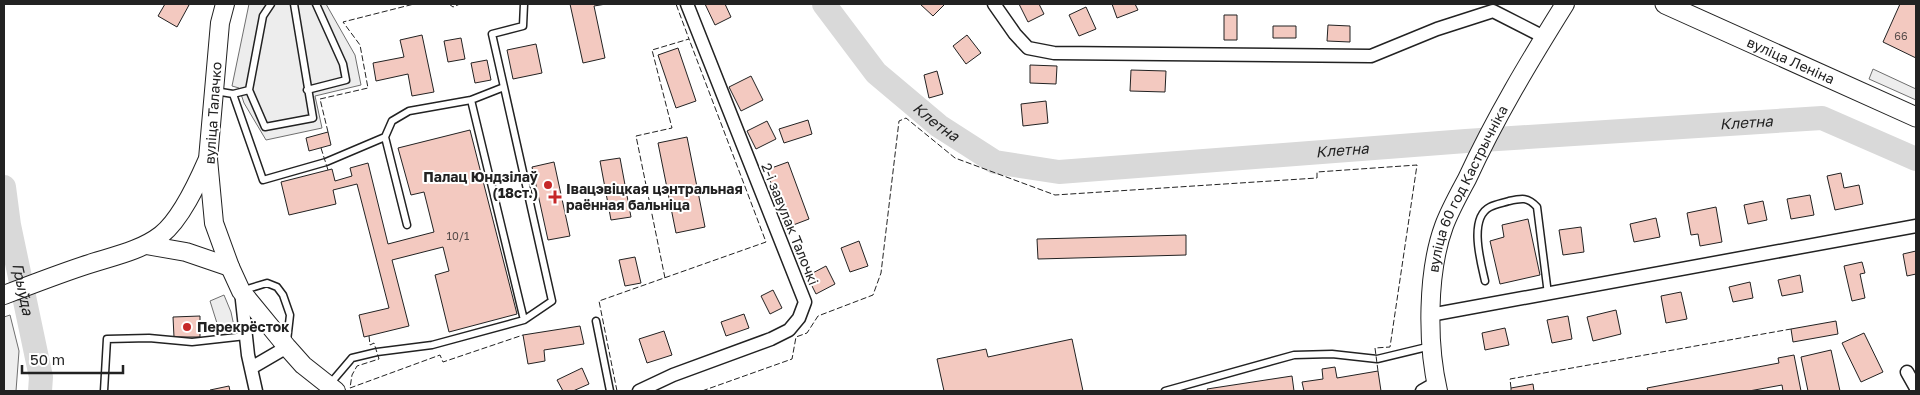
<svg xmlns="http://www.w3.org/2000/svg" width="1920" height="395" font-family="'Golos Text',sans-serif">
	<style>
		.green { fill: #eee; stroke: #6f6f6f }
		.parking { fill: #ededed; stroke: #6f6f6f }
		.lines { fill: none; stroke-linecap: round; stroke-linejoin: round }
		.river { stroke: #d9d9d9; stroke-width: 24 }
		.building { fill: #f3c9c0; stroke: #222 }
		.lane-casing { stroke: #222; stroke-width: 9 }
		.street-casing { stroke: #222; stroke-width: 15 }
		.secondary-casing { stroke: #222; stroke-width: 20 }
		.primary-casing { stroke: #222; stroke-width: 21 }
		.lane { stroke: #fff; stroke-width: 6 }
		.street { stroke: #fff; stroke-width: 12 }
		.secondary { stroke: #fff; stroke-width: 18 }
		.primary { stroke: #fff; stroke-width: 19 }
		.fence { stroke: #222; stroke-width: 1; stroke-dasharray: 6 2.5; stroke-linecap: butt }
		.poi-dot { fill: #c62828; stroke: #fff; stroke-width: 2 }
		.labels { text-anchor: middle; stroke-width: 4; stroke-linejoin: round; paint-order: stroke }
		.number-label { font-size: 11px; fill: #564c4a }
		.street-label { font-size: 14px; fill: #222; stroke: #fff }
		.poi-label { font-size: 14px; font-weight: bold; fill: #222; stroke: #fff; text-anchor: start }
		.water-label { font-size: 15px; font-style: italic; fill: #222; stroke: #fff }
	</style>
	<rect width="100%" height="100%" fill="#fff"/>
	<!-- green -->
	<path class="green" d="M10 315 19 351 16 391H4V317Z"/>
	<!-- parking -->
	<path class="parking" d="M249 4H326L355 55 361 85 315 96 322 128 266 140 244 103 239 88 232 86Z
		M1873 69 1916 89V100L1869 79Z
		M224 295 231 312 235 331 221 336 210 301Z"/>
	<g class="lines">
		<!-- river -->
		<g class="river">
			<path id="s1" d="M824 4 876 73 939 126 995 162 1059 172 1466 141 1822 118 1916 159"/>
			<path id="s2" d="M4 187 9 225 41 377 40 391"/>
		</g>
	</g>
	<!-- building -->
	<path class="building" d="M165 4H186L189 5 177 27 158 16Z
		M570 4H606L594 6 605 58 583 63Z
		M705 4H725L731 17 715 25Z
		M920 4H943L944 5 933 16Z
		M1019 4H1039L1044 14 1028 22Z
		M1112 4H1135L1138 10 1117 18Z
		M1900 4H1916V58L1883 42Z
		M1086 7 1096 29 1079 36 1069 15Z
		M1224 15H1237V40H1224Z
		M1328 25 1350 26V42L1327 41Z
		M1273 26H1296V38H1273Z
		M422 35 434 92 412 96 408 74 376 81 373 63 404 57 400 40Z
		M967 35 981 53 966 64 953 46Z
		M461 38 465 59 448 62 444 41Z
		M536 44 542 73 513 79 507 50Z
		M678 48 696 101 676 108 658 55Z
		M487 60 491 80 475 83 471 63Z
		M1030 65 1057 66 1056 84 1030 83Z
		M1131 70 1166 71 1165 92 1130 91Z
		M937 71 943 94 929 98 924 75Z
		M751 76 763 100 741 111 729 87Z
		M1046 101 1048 123 1023 126 1021 104Z
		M808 120 812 134 784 143 779 129Z
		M767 121 776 139 756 149 747 131Z
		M470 130 517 314 449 332 435 275 449 271 443 247 392 260 409 326 364 337 359 315 389 308 357 184 333 190 336 204 289 215 281 182 332 169 335 181 352 176 350 168 368 163 388 244 434 232 424 192 411 195 398 148Z
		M328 132 331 145 309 151 306 138Z
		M687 137 705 227 676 233 658 143Z
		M620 158 631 217 611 220 600 161Z
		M554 162 570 236 548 240 532 167Z
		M788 162 809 219 788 227 766 170Z
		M1841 173 1844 188 1859 185 1863 204 1835 210 1827 176Z
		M1810 195 1814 215 1791 219 1787 199Z
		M1763 201 1767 220 1748 224 1744 205Z
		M1716 207 1722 242 1700 246 1698 234 1691 235 1687 213Z
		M1656 218 1660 237 1634 242 1630 224Z
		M1528 219 1540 275 1500 284 1490 241 1504 237 1502 225Z
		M1581 227 1584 252 1563 255 1559 230Z
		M1186 235V255L1038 259 1037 239Z
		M859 241 868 266 850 272 841 248Z
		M1916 251V274L1907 276 1903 254Z
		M635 257 641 283 625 286 619 260Z
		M1862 262 1865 273 1860 274 1865 298 1852 301 1844 266Z
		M826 266 835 284 816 294 807 276Z
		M1800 275 1803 292 1782 296 1778 280Z
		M1750 282 1753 298 1733 302 1729 287Z
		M773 290 782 308 770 314 761 296Z
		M1681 292 1687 319 1666 323 1661 296Z
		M1616 310 1621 334 1593 341 1587 317Z
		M744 314 749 328 726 336 721 322Z
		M200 316V337H174L173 317Z
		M1568 316 1572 339 1552 343 1547 320Z
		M1836 321 1838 334 1793 342 1791 329Z
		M580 326 584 344 544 350 545 361 528 364 523 335Z
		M1505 328 1509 345 1485 350 1482 333Z
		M664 331 672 355 647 363 639 339Z
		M1864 333 1883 372 1861 382 1842 343Z
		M1072 339 1083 391H944L937 359 986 349 988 357Z
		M1831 350 1840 391H1808L1801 357Z
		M1794 355 1801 391H1783L1782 385 1749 391H1648L1647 388 1779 363 1778 358Z
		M1335 367 1337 378 1378 371 1381 391H1304L1302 382 1323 379 1322 369Z
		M582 368 589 384 573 391H563L557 380Z
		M1292 376 1294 391H1208L1207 389Z
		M1533 384 1534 391H1511V388Z
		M229 386 230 391H210V390Z"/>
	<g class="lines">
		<!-- lane casing -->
		<g class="lane-casing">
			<path id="lane" d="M504 87 492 34 523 26 524 4
				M249 90 263 16 271 4
				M307 90 346 80 343 64 316 4
				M215 91 233 94 249 90 265 127 313 118 294 4
				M233 94 263 180 326 162 385 137 392 121 409 111 471 100 504 87 552 301 524 320
				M385 137 407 225
				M1485 281C1481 263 1468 218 1490 207 1496 204 1503 203 1509 201 1522 198 1528 197 1537 207L1548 294
				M244 290 267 283 277 287 283 295 290 315 287 341
				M596 321 610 391
				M329 385 352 358 377 352 432 345 524 320 471 100
				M104 391 107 339 149 338 192 342 246 336
				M1165 391 1294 355 1332 354 1377 359 1431 346"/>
		</g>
		<!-- street casing -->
		<g class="street-casing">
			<path id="street" d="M994 4 1015 34 1028 48 1054 53 1371 56 1437 29 1493 11 1544 37
				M241 291 248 355 256 391
				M1430 315 1916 226
				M251 368 287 347
				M1907 372 1916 388
				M639 391 673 375 771 339 789 330 799 318 805 302 687 4
				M1422 391 1436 383"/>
		</g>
		<!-- secondary casing -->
		<g class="secondary-casing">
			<g id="secondary">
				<path d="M225 4 220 23 208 159 214 223 230 267 241 291 287 347 303 365 336 391"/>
				<path d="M146 245 186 252 230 267"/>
				<path d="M4 295C30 285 56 275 83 266 109 257 139 252 161 235 181 219 197 184 207 161"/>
				<path id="s3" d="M1438 391C1427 344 1427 272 1444 226 1450 210 1459 194 1467 179 1495 118 1530 60 1565 4"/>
			</g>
		</g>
		<!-- primary casing -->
		<g class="primary-casing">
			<g id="primary">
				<path id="s4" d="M1665 4 1916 117"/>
			</g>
		</g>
		<!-- lane -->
		<use href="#lane" class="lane"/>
		<!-- street -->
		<use href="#street" class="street"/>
		<!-- secondary -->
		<use href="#secondary" class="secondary"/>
		<!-- primary -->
		<use href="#primary" class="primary"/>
		<!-- fence -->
		<path class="fence" d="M449 4 453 7 460 4
			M328 132 320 99 368 88 360 45 343 22 414 4
			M321 148 328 170
			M665 278 636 136 672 128 652 50 689 39 676 4
			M369 336 370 345 374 343 379 359 357 366 352 375 350 388 440 355 443 362 523 335
			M1511 388 1510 379 1791 329
			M617 391 599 301 766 242 689 39
			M702 391 792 359 796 337 807 333 818 316 873 295 881 273 899 121 906 118 955 158 1055 195 1317 178V172L1417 165 1390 347 1375 348 1378 371"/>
	</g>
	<!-- markers -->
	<g class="poi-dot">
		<circle cx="548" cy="185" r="5"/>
		<path d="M552.5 189.5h5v5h5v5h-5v5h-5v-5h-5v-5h5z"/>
		<circle cx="187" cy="327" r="5"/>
	</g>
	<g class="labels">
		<!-- number labels -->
		<g class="number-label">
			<text x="1901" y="40">66</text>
			<text x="458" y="240">10/1</text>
		</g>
		<!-- street labels -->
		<g class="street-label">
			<text dy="5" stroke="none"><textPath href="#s4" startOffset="138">вуліца Леніна</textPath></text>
			<text transform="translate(213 113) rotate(-86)" y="5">вуліца Талачко</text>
			<text dy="5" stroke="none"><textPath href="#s3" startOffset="210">вуліца 60 год Кастрычніка</textPath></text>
			<text transform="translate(790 224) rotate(68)" y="5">2-і завулак Талочкі</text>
		</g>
		<!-- poi labels -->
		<g class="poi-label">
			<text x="538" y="182" text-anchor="end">Палац Юндзілаў<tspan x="538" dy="16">(18ст.)</tspan></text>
			<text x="566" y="194">Івацэвіцкая цэнтральная<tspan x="566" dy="16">раённая бальніца</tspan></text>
			<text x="197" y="332">Перекрёсток</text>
		</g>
		<!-- water labels -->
		<g class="water-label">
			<text dy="5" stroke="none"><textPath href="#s1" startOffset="164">Клетна</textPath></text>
			<text dy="5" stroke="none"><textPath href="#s1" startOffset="989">Клетна</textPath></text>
			<text dy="5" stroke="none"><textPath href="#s1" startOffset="584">Клетна</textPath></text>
			<text dy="5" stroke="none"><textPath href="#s2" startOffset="104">Грыўда</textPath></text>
		</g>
	</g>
	<!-- border -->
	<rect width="1920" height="395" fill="none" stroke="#222222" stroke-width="10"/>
	<!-- scale -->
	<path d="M22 365v8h101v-8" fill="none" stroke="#222222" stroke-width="2.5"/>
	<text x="30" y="365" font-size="15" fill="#222222" stroke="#ffffff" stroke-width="4" paint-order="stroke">50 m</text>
</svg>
